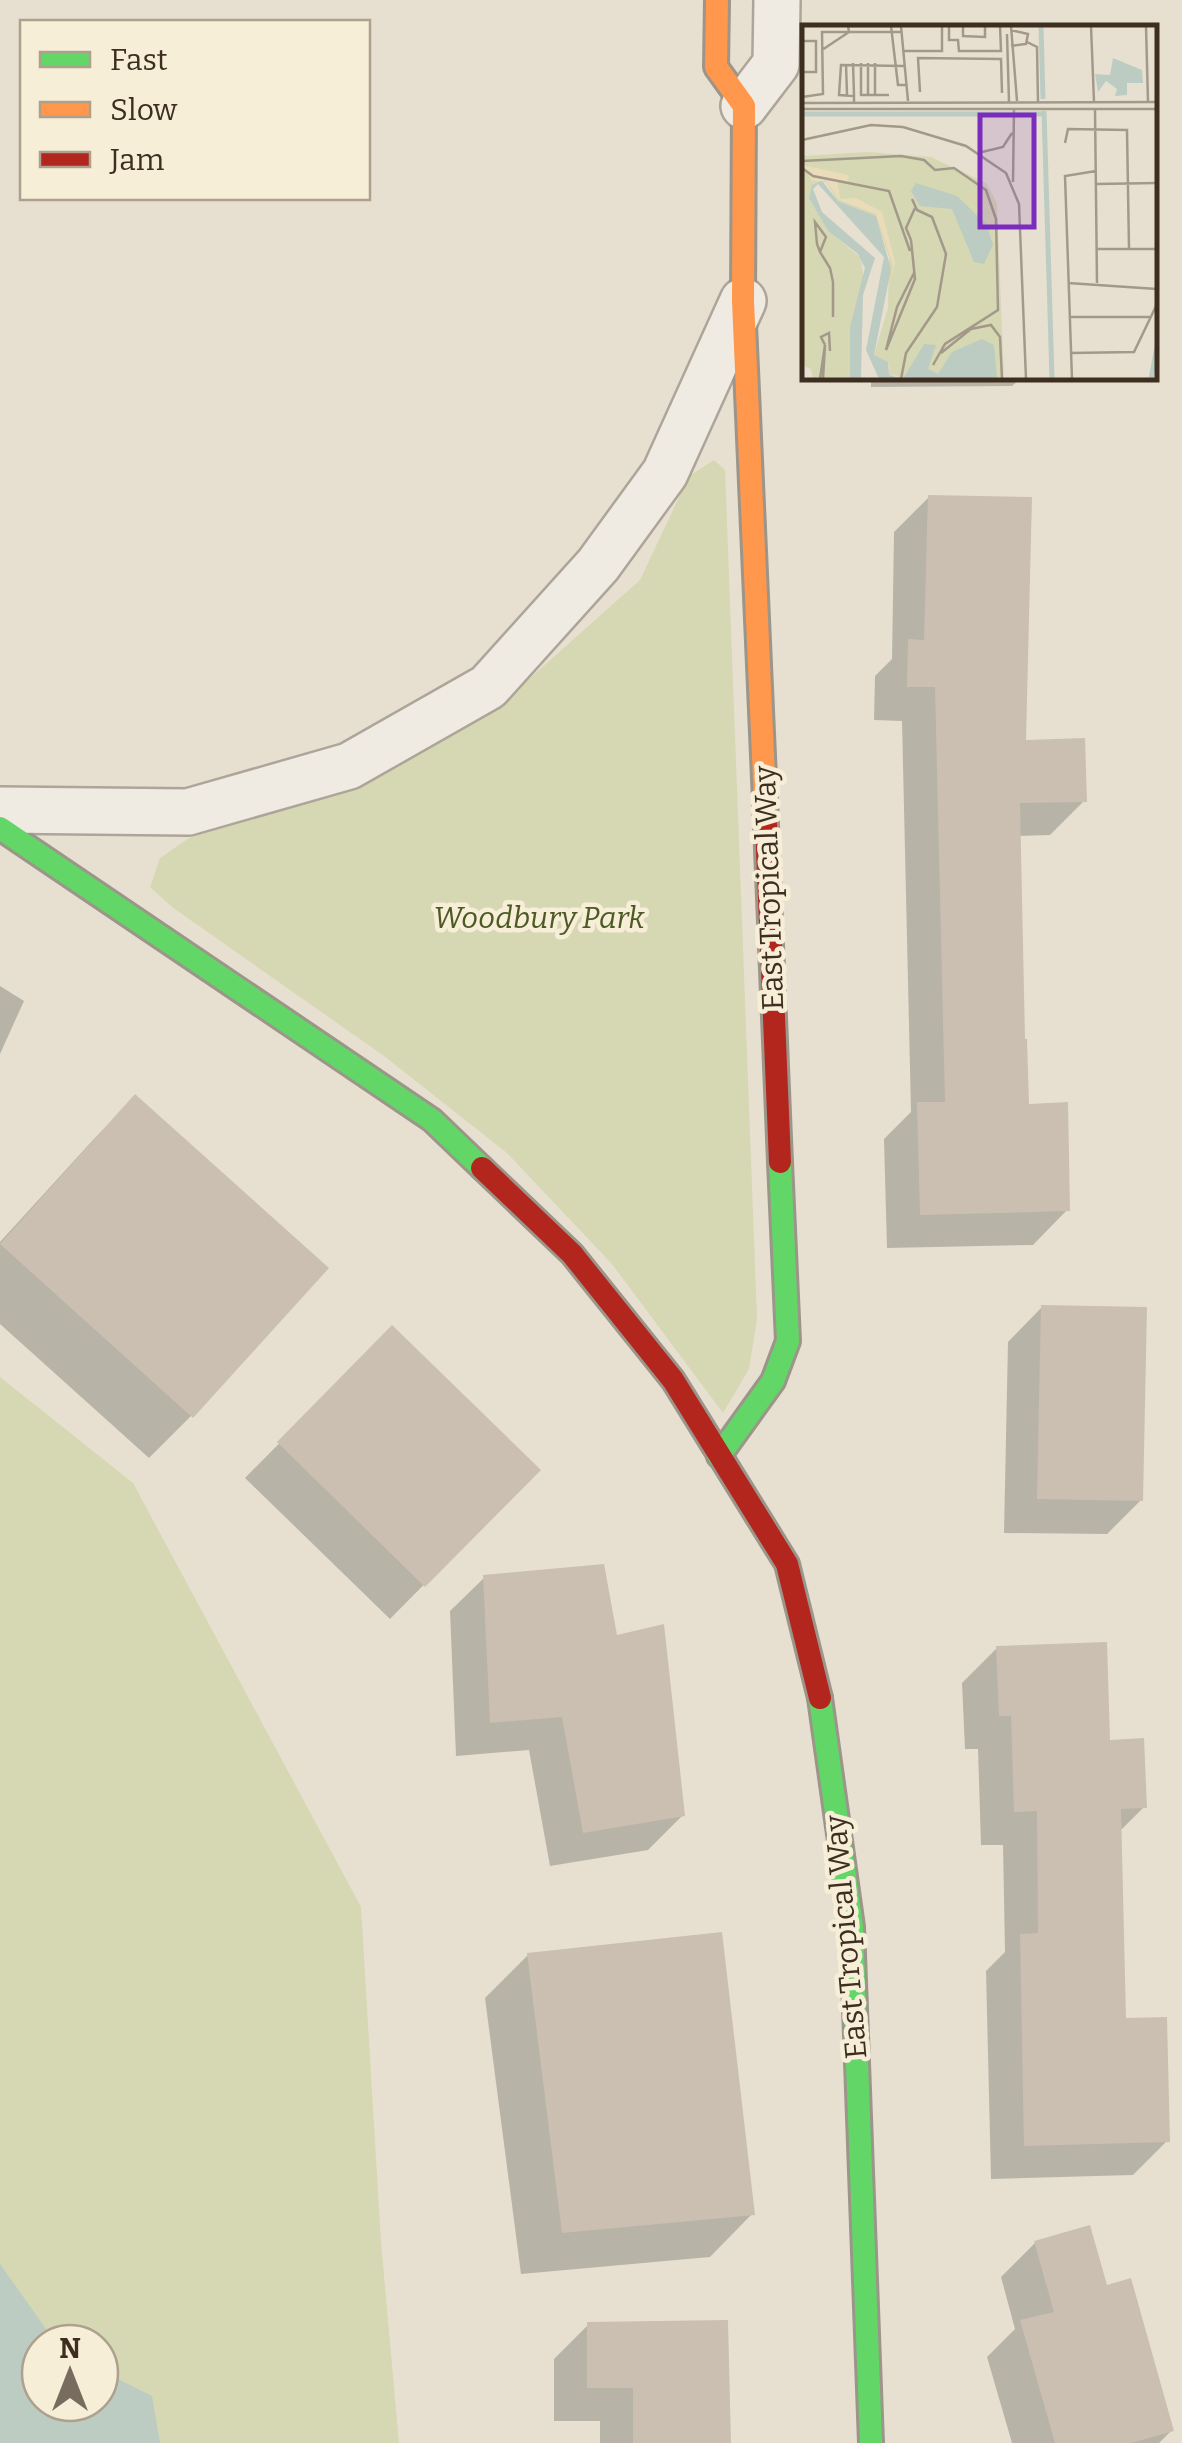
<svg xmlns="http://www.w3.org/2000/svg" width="1182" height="2443" font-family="Bitter,serif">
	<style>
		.green { fill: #d6d7b3; fill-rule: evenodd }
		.water { fill: #bcccc2 }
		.shadow { fill: #0003 }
		.building { fill: #cbbfb2 }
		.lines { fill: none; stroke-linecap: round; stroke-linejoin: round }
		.street-casing { stroke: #ada599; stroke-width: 50 }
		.fast-casing { stroke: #9c958a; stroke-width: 28 }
		.slow-casing { stroke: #9c958a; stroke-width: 28 }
		.jam-casing { stroke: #9c958a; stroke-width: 28 }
		.street { stroke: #efebe3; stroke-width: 45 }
		.fast { stroke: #63d668; stroke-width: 22 }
		.slow { stroke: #ff974d; stroke-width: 22 }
		.jam { stroke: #b3261e; stroke-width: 22 }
		.labels { text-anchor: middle; stroke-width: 9; stroke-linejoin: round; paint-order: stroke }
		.street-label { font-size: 30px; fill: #3d2e20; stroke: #f7eed8 }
		.park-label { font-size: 30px; font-style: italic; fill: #4d5a26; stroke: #f7eed8 }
		.inset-river { fill: none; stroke: #bcccc2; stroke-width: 5 }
		.inset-road { fill: none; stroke: #a3998a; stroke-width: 2.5 }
		.view { fill: #7b2cbf; fill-opacity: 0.15; stroke: #7b2cbf; stroke-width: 5 }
		.inset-edge { fill: none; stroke: #3d2e20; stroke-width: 5 }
	</style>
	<rect width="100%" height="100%" fill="#e7e0d1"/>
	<!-- green -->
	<path class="green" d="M714 460 725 470 757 1319 749 1369 723 1413 612 1264 507 1153 384 1056 172 907 150 887 160 858 189 838 364 784 500 705 640 580 689 476Z
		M0 1377 133 1483 361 1907 381 2242 399 2443H0ZM40 2343H100V2403H40Z"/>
	<!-- water -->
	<path class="water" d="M0 2264 56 2343H40V2403H100V2370L152 2396 160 2443H0Z"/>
	<!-- shadow -->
	<path class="shadow" d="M871 378H1021L1012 386 871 387Z
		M929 497 1024 742 1084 801 1050 835 1018 836 1026 1107 1067 1210 1033 1245 887 1248 884 1139 911 1112 902 721 874 720 875 676 892 659 894 532Z
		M0 986 24 1001 0 1054Z
		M135 1097 191 1416 149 1458 0 1324V1242L93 1140Z
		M1042 1307 1141 1500 1107 1534 1004 1533 1008 1342Z
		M392 1329 537 1470 390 1619 245 1478Z
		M485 1577 615 1638 682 1816 648 1850 550 1866 529 1750 456 1756 450 1611Z
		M997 1648 1108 1743 1144 1807 1119 1832 1123 2020 1167 2141 1133 2175 991 2179 986 1971 1005 1952 1003 1845H981L978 1749H965L962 1683Z
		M528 1955 752 2214 710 2257 521 2274 485 1998Z
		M1035 2243 1105 2288 1172 2430 1159 2443H1012L987 2357 1015 2329 1001 2277Z
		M588 2325 728 2443H600V2421H554V2359Z"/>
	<!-- building -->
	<path class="building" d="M928 495 1032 497 1026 740 1085 738 1087 802 1020 803 1025 1039H1027L1029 1104 1068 1102 1070 1211 920 1215 917 1102H945L935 687H907L908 639 924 640Z
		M135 1094 329 1268 193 1418 0 1244Z
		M1041 1305 1147 1307 1143 1501 1037 1499Z
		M392 1325 541 1470 425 1587 277 1442Z
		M604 1564 617 1635 664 1624 685 1816 583 1833 562 1717 490 1723 483 1575Z
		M1107 1642 1110 1740 1144 1738 1147 1808 1121 1809 1126 2018 1167 2017 1170 2142 1024 2146 1020 1934 1038 1933 1037 1811 1014 1812 1011 1716H999L996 1646Z
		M722 1932 755 2215 562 2233 527 1953Z
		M1090 2225 1107 2285 1131 2278 1174 2431 1131 2443H1055L1020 2320 1054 2312 1034 2241Z
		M728 2320 731 2443H633V2388H587V2322Z"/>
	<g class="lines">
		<!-- street casing -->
		<g class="street-casing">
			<path id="street" d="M744 106 776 64 777 0
				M0 810 188 812 349 766 488 687 598 565 665 473 743 301"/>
		</g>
		<!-- fast casing -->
		<g class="fast-casing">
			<path id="fast" d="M0 828 432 1120 482 1168
				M719 1456 773 1381 788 1341 780 1162
				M820 1698 852 1927 871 2443"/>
		</g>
		<!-- slow casing -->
		<g class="slow-casing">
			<path id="slow" d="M717 0 716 67 744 106 743 301 765 801"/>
		</g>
		<!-- jam casing -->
		<g class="jam-casing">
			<path id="jam" d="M765 801 780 1162
				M482 1168 572 1254 673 1380 787 1564 820 1698"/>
		</g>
		<!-- street -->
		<use href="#street" class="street"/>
		<!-- fast -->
		<use href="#fast" class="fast"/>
		<!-- slow -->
		<use href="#slow" class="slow"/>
		<!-- jam -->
		<use href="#jam" class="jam"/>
	</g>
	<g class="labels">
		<!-- street labels -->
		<g class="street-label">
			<text transform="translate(769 888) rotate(-92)" y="10">East Tropical Way</text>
			<text transform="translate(846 1937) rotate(-95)" y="10">East Tropical Way</text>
		</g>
		<!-- park labels -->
		<g class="park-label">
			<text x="539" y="928">Woodbury Park</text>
		</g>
	</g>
	<!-- overview -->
	<g transform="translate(802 25)">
		<rect width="355" height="355" fill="#e7e0d1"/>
		<path d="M66 127 129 132 184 158 195 178 202 354H85L98 351 87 350V339L72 330 86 283 87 232 78 205 74 191 36 176 24 157 10 160 7 173 26 206 59 233 62 258 48 302V354H11L9 344 0 340V131Z" fill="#d6d7b3"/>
		<path d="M0 140 47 150 46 156 35 155 38 174 54 173 80 187 93 237 89 257 91 240 74 189 37 175 24 156H10Z" fill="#eadcb9"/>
		<path d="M311 33 340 45 341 58H325V70L313 71 315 64 304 56 296 67 293 49 308 50ZM20 156 36 176 74 191 89 244 72 330 86 337 87 350 98 353 77 354 64 325 82 232 16 159 11 164 20 187 73 233 61 270 59 354H48V302L63 243 56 229 26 206 7 173 10 160ZM114 158 155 171 185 200 191 220 182 239 172 237 150 184 118 181 109 166ZM180 314 192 320 195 354H101L122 319 134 320 126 344 136 349 150 327Z" fill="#bcccc2"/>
		<path class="inset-river" d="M239 1 241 74M242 86 250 354M0 89H242M349 354 355 322"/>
		<path class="inset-road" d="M47 1H99M89 1 96 60H104M99 1 106 76M147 1V15H156L157 26H199L198 1M161 1V11L183 12V1M209 1 215 76M289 1 292 77M344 1 346 77M209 5 226 9 224 19 209 21M205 9 207 77M0 16H14V47H0M225 17 235 22 236 77M20 25 47 7H99M101 26H140V1M51 38 52 70M59 38V70H87M66 38V70M73 38V70M44 39 45 70M118 67 116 33 199 34 200 68M0 72 21 69 20 7H47L46 1M52 77V71L37 70 39 40 102 41M0 78 355 77M0 84H355M293 84 295 258M0 115 69 100 101 102 164 121 204 148 217 179 224 354M263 118 266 104 325 105 327 223M180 127 201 122 210 108M0 136 99 131 122 135 133 145 152 143 184 165 194 194 196 285 143 319 131 340M0 143 11 151 87 166 108 226M211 157 212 84M294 159 355 158M295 224H355M18 227 24 212 13 197 15 219 18 227 28 243 31 257V292M112 248 95 282 84 325 113 254 109 215 104 203 113 183M266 258 355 264M268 292H348M23 320 19 312 27 308 28 326M139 328 169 304 189 300 198 312 200 354M269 328 332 327 355 279M18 354 23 320 21 354M99 354 104 328 135 282 144 229 130 192 115 185 110 174M270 354 263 151 294 146"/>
		<path class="view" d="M178 90H232V202H178Z"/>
		<rect width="355" height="355" class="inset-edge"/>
	</g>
	<!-- legend -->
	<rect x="20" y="20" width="350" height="180" fill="#f7eed8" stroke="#ada18e" stroke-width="2.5"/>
	<rect x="40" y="52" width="50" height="15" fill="#63d668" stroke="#ada18e" stroke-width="2.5"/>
	<text x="110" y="70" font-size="30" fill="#3d2e20">Fast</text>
	<rect x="40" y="102" width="50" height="15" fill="#ff974d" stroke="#ada18e" stroke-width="2.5"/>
	<text x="110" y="120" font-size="30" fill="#3d2e20">Slow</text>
	<rect x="40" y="152" width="50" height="15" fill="#b3261e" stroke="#ada18e" stroke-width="2.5"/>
	<text x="110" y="170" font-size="30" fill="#3d2e20">Jam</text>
	<!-- north arrow -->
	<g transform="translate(70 2373)"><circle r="48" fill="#f7eed8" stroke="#ada18e" stroke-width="2.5"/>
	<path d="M0-8L18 38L0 25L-18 38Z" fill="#786c5e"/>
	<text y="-15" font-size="28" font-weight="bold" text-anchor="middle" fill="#3d2e20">N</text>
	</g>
</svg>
